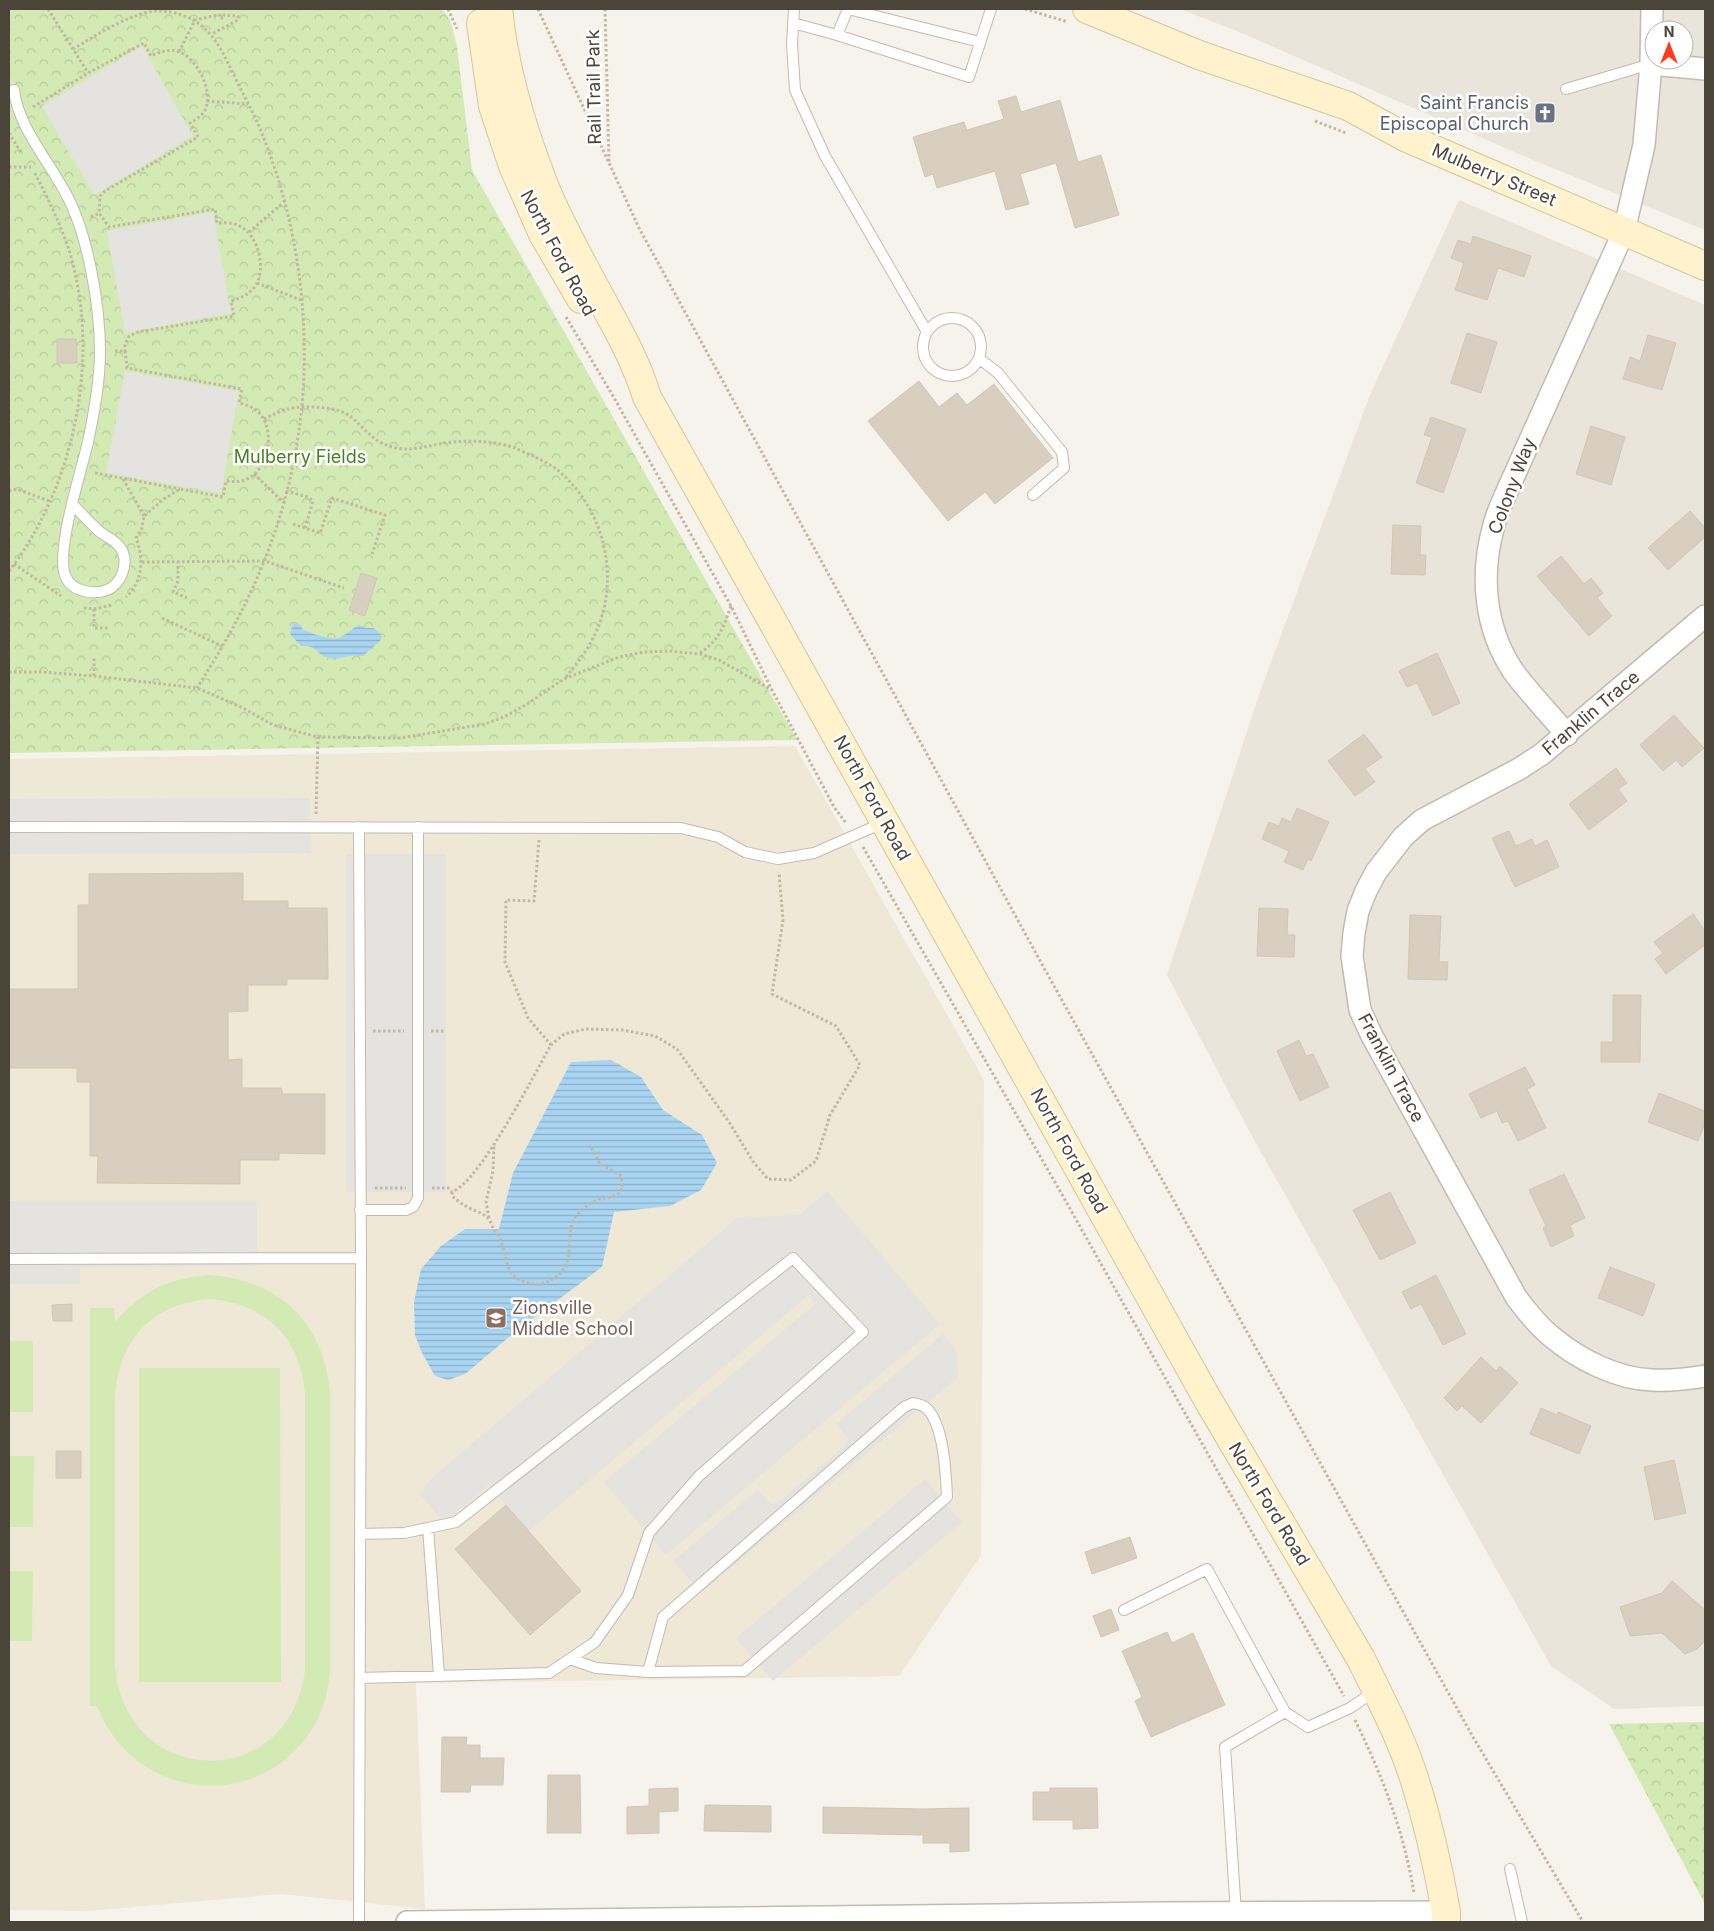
<svg xmlns="http://www.w3.org/2000/svg" width="1714" height="1931" font-family="Inter,sans-serif">
	<style>
		.residential { fill: #eae5da; fill-rule: evenodd }
		.education { fill: #efe8d6 }
		.grass { fill: #d3eab5; fill-rule: evenodd }
		.park { fill: url(#park-crowns) }
		.parking { fill: #e5e3e0 }
		.water { fill: url(#water-rules) }
		.building { fill: #d8cfc1; stroke: #d3c6b4 }
		.lines { fill: none; stroke-linecap: round; stroke-linejoin: round }
		.lane-casing { stroke: #c2bbae; stroke-width: 12 }
		.street-casing { stroke: #c2bbae; stroke-width: 24 }
		.secondary-casing { stroke: #d6c69b; stroke-width: 30 }
		.path { stroke: #c4b69f; stroke-width: 3; stroke-dasharray: 2.5 2.5; stroke-linecap: butt }
		.lane { stroke: #fff; stroke-width: 10 }
		.street { stroke: #fff; stroke-width: 21 }
		.secondary { stroke: #fff2cd; stroke-width: 28 }
		.labels { text-anchor: middle; stroke-width: 5; stroke-linejoin: round; paint-order: stroke }
		.street-label { font-size: 18px; fill: #4b4439; stroke: #fff }
		.worship-label { font-size: 18px; fill: #5b616d; stroke: #fff; text-anchor: end }
		.park-label { font-size: 18px; fill: #4b7e2a; stroke: #fff }
		.education-label { font-size: 18px; fill: #785e54; stroke: #fff; text-anchor: start }
	</style>
	<defs>
		<pattern id="park-crowns" width="20" height="18" patternUnits="userSpaceOnUse" patternTransform="scale(1.25)"><rect width="20" height="18" fill="#d3eab5"/><path d="M2 6a3 3 0 1 1 6 0M12 15a3 3 0 1 1 6 0" fill="none" stroke="#b7ca9c"/></pattern>
		<pattern id="water-rules" width="6" height="5" patternUnits="userSpaceOnUse" patternTransform="scale(1.25)"><rect width="6" height="5" fill="#a9d5f2"/><path d="M0 2.5h6" fill="none" stroke="#8caec5"/></pattern>
	</defs>
	<rect width="100%" height="100%" fill="#f6f3ec"/>
	<!-- residential -->
	<path class="residential" d="M1180 9H1705V230L1533 160 1239 32ZM1654 30H1684V60H1654Z
		M1459 200 1705 305V1706L1614 1709 1551 1666 1253 1138 1167 975 1260 692 1370 395Z"/>
	<!-- education -->
	<path class="education" d="M795 746 984 1080 981 1555 899 1676 416 1683 425 1909 281 1894 87 1911 9 1910V759Z"/>
	<!-- grass -->
	<path class="grass" d="M209 1275C280 1280 324 1323 330 1393V1669C328 1689 325 1707 315 1724 263 1815 134 1802 97 1706H90V1308H114L115 1322C142 1291 168 1278 209 1275ZM209 1299C265 1303 300 1337 305 1393V1669C292 1793 124 1791 115 1664V1395C120 1338 152 1304 209 1299Z
		M9 1341H33V1412H9Z
		M139 1368H280L281 1682H139Z
		M9 1456H34L33 1527H9Z
		M9 1571H33L32 1641H9Z"/>
	<!-- park -->
	<path class="park" d="M9 9H442L450 20 457 46 472 170 797 740 9 753Z
		M1705 1722V1904L1609 1724Z"/>
	<!-- parking -->
	<path class="parking" d="M142 46 193 136 94 195 42 106Z
		M213 212 231 313 125 333 107 231Z
		M125 371 239 391 221 493 106 473Z
		M310 798 311 853 9 854V799Z
		M346 854H446V1192H346Z
		M827 1191 940 1324 666 1555 604 1482 815 1304 809 1295 529 1531 489 1485 444 1523 420 1494 427 1483 435 1475 737 1218 799 1215Z
		M9 1201H257V1266L80 1267V1284H9Z
		M943 1334 957 1352 958 1377 701 1593 673 1561 758 1490 771 1504 777 1503 846 1445 848 1438 836 1424Z
		M925 1479 962 1522 773 1681 736 1638Z"/>
	<!-- water -->
	<path class="water" d="M293 623 301 625 302 629C308 632 331 641 338 638 345 636 352 628 359 625L366 628H374L382 636 380 641 363 656C359 656 354 655 350 656 340 657 338 661 326 657 315 653 318 645 301 646L290 634Z
		M611 1060 641 1077 663 1110 702 1135 717 1163 701 1190 670 1206 614 1212 602 1267 515 1332 465 1374 448 1380 435 1376 422 1353 415 1335 414 1302 421 1269 441 1246 465 1229H499L513 1173 571 1062Z"/>
	<!-- building -->
	<path class="building" d="M1016 96 1021 112 1060 100 1078 162 1101 155 1119 215 1075 228 1056 163 1020 174 1029 204 1006 210 995 171 937 188 933 174 925 177 913 137 964 122 967 130 1004 119 998 101Z
		M1473 236 1531 256 1524 277 1498 268 1487 300 1455 290 1464 263 1451 258 1458 240 1471 244Z
		M1467 333 1497 342 1481 393 1451 383Z
		M1648 335 1676 343 1662 390 1623 379 1630 357 1640 361Z
		M57 339H76L77 363H57Z
		M919 381 939 407 957 393 967 405 994 384 1053 458 995 504 985 492 948 521 868 421Z
		M1431 417 1466 429 1443 493 1416 483 1432 437 1424 435Z
		M1591 426 1625 437 1611 485 1576 474Z
		M1690 511 1705 528V537L1668 570 1648 548Z
		M1393 525 1421 526 1420 555H1426L1425 575 1391 574Z
		M1561 556 1584 584 1591 578 1603 593 1597 598 1612 616 1589 636 1537 576Z
		M361 573 377 578 365 616 349 610Z
		M1437 653 1460 703 1433 716 1417 683 1407 687 1399 671Z
		M1674 715 1704 748 1682 767 1676 760 1663 771 1640 745Z
		M1364 734 1382 757 1365 769 1375 782 1355 796 1328 761Z
		M1616 768 1627 783 1618 789 1627 801 1589 830 1569 804Z
		M1297 808 1329 822 1311 861 1308 859 1303 870 1284 862 1289 851 1262 839 1269 822 1279 826 1282 818 1291 822Z
		M1509 831 1516 846 1532 839 1535 846 1547 840 1559 867 1515 887 1492 838Z
		M243 873V901H288V908H327L328 979H287V985H248V1011L228 1012V1060L242 1059V1088H281L283 1094H325V1154L279 1153V1160H240V1184L97 1183 98 1156H90V1082H77V1068H9V989H78V905H89V874Z
		M1259 908 1288 909 1287 935H1295L1294 957 1257 956Z
		M1693 914 1705 931V945L1666 974 1655 959 1663 953 1654 942Z
		M1410 915 1441 916 1439 962H1448L1447 980 1408 979Z
		M1613 995H1641L1640 1062H1601V1042H1613Z
		M1299 1040 1306 1056 1313 1054 1329 1087 1300 1101 1277 1051Z
		M1525 1067 1535 1085 1527 1089 1546 1128 1518 1141 1508 1121 1502 1123 1497 1111 1481 1118 1469 1094Z
		M1659 1093 1705 1111V1123L1698 1141 1648 1122Z
		M1564 1174 1585 1218 1570 1225 1574 1236 1551 1247 1543 1228 1546 1226 1529 1190Z
		M1390 1192 1416 1243 1380 1260 1353 1210Z
		M1610 1267 1655 1284 1643 1316 1598 1298Z
		M1436 1275 1466 1334 1443 1345 1421 1304 1411 1309 1402 1292Z
		M72 1304V1321H53L52 1305Z
		M1481 1357 1496 1371 1500 1366 1518 1383 1481 1423 1462 1406 1457 1411 1444 1398Z
		M1541 1408 1557 1415 1558 1412 1591 1426 1579 1454 1530 1434Z
		M56 1451H81V1478H56Z
		M1674 1460 1686 1513 1655 1520 1644 1467Z
		M506 1505 581 1591 530 1635 455 1549Z
		M1130 1537 1137 1558 1092 1574 1085 1552Z
		M1672 1581 1705 1610V1641L1697 1649 1685 1654 1662 1633 1630 1636 1620 1607 1662 1593Z
		M1111 1609 1119 1630 1101 1637 1093 1616Z
		M1167 1632 1172 1643 1193 1633 1225 1705 1151 1737 1135 1701 1142 1697 1122 1651Z
		M442 1737H467L466 1745H480V1758H504L503 1785H471L470 1792H441Z
		M548 1775H580L581 1833H547Z
		M678 1788V1811L659 1812V1833L627 1834V1807L649 1806V1789Z
		M1050 1788H1097L1098 1828 1073 1829V1820H1033V1792H1050Z
		M705 1805 771 1806V1832L704 1831Z
		M823 1807 922 1809 969 1808V1851L950 1852V1843H923V1835L823 1833Z"/>
	<g class="lines">
		<!-- lane casing -->
		<g class="lane-casing">
			<path id="lane" d="M794 9 792 44 795 90 825 156 927 332
				M793 23 837 35 969 77 991 9
				M837 35 848 9 980 42
				M1566 89 1651 64
				M14 90C18 127 49 161 66 194 88 234 100 306 100 352 100 382 94 413 88 442 81 472 56 549 65 575 71 593 97 596 111 588 124 579 130 557 118 545 113 539 105 536 100 532 90 523 82 514 73 505
				M923 347a29 29 0 1 1 58 0a29 29 0 1 1-58 0Z
				M980 359 998 373 1062 452 1064 468 1033 495
				M9 827 681 828 718 837 745 852 778 859 814 853 885 822
				M360 1210H406L413 1207 418 1198V827
				M9 1259 361 1258
				M428 1528 439 1675
				M1124 1610 1207 1569 1285 1712 1225 1747 1236 1913
				M570 1659 596 1668 648 1672 744 1671 947 1497C946 1474 944 1422 925 1407 922 1405 917 1404 913 1403L904 1407 663 1617 648 1672
				M360 1678 549 1673 595 1642 628 1595 649 1533 699 1476 863 1332 793 1258 456 1522 404 1533 360 1534
				M1285 1712 1308 1727 1350 1708 1375 1691
				M1510 1869 1522 1922
				M359 1922 361 1258 359 827"/>
		</g>
		<!-- street casing -->
		<g class="street-casing">
			<path id="street" d="M1651 64 1705 69
				M1705 616 1542 754 1519 769 1422 820 1403 837 1376 872 1366 891 1358 911 1354 933 1352 956 1360 1010 1372 1036 1516 1297C1527 1312 1538 1326 1552 1337 1578 1359 1617 1379 1652 1380 1670 1381 1688 1379 1705 1376
				M1567 735C1550 714 1529 693 1513 671 1484 627 1480 574 1494 525 1497 512 1503 501 1508 489L1624 231 1644 145 1651 64 1652 9
				M407 1922 1162 1913 1446 1912"/>
		</g>
		<!-- secondary casing -->
		<g class="secondary-casing">
			<path id="secondary" d="M498 9C504 68 522 129 544 185 555 213 570 241 584 267 606 310 633 351 647 397L1208 1400 1361 1659C1380 1698 1401 1737 1414 1778 1428 1822 1438 1867 1446 1912V1922
				M1087 9 1199 55 1348 106 1407 138 1705 266
				M481 23 493 106 513 166 543 234 581 299"/>
		</g>
		<!-- path -->
		<path class="path" d="M48 9 88 73
			M448 9 457 29
			M538 9 639 228 1044 968 1473 1737 1583 1922
			M605 9 609 162
			M1025 9 1068 22
			M73 49C95 36 136 9 162 11 210 15 221 49 239 86 249 105 259 124 266 144 301 234 313 342 298 437 289 498 268 560 240 614 227 640 212 664 197 688
			M179 52 195 20 217 15H220V18H224V15L238 16V20L212 34
			M207 101 248 104
			M33 107 88 73 144 43 151 56C159 52 168 49 177 51 197 57 214 91 205 110 202 116 195 120 190 123L198 137 105 191 100 196 99 213
			M1315 121 1346 133
			M9 133 22 154
			M9 167H31
			M91 217 99 213 109 227 215 209 217 223C223 223 231 222 237 225 258 232 268 270 254 288 248 295 240 298 231 301L234 316 138 332 129 336 125 345V351
			M249 232 284 202
			M257 283 301 300
			M566 317 613 396 731 606 772 690 834 807 846 823
			M115 351H125L127 368 242 389 239 403C247 405 255 408 260 414 275 431 269 467 249 478 242 482 234 482 226 481L223 497 180 489 164 499 144 516 142 528 136 538C144 558 143 582 126 597
			M264 419C272 415 280 411 288 409 304 405 339 406 351 417 368 431 373 443 396 448 410 451 424 447 438 444 461 440 486 440 509 446 517 448 525 453 533 456 543 461 554 466 562 474 600 508 616 563 603 612 597 637 582 658 566 677
			M95 473 180 489
			M254 474 283 502
			M123 479 144 516
			M9 491 17 489 49 501
			M286 491 308 497 313 501 305 528
			M293 524 320 533 332 498 385 515 372 554
			M178 561V581L173 592 187 598
			M142 562 265 561 344 588
			M14 564 61 596
			M9 571C76 485 102 351 68 247 59 221 47 196 34 172
			M84 608 94 609 112 605
			M94 609V628H110
			M162 618 222 646
			M700 653C720 639 723 628 731 606
			M9 672H41L94 676 197 688 243 708 273 725 318 737 400 738 485 724 506 716 527 704 564 679 619 657 644 652 670 651 700 654 719 660 772 690
			M94 676V656
			M316 814 318 737
			M539 840 534 901 506 900 505 962 528 1018 551 1045
			M863 847 1064 1198 1344 1696
			M373 1031H404
			M431 1031H445
			M375 1188H406
			M432 1188H448L452 1192C481 1180 533 1076 551 1045L564 1034 586 1029 622 1030 655 1036 677 1049 729 1122 754 1163 768 1179 791 1180 816 1161 830 1115 860 1065 836 1026 772 994 783 920 779 872
			M452 1192V1196C456 1199 460 1203 464 1205 471 1210 482 1212 488 1218 490 1220 492 1225 493 1228 496 1232 499 1236 501 1241 509 1263 504 1280 535 1284 541 1285 549 1282 553 1279 582 1261 559 1230 580 1212 585 1208 589 1203 595 1201 610 1195 629 1199 620 1175L600 1164 590 1145
			M489 1218 486 1202 493 1171 494 1144
			M1355 1720C1382 1775 1404 1832 1414 1893"/>
		<!-- lane -->
		<use href="#lane" class="lane"/>
		<!-- street -->
		<use href="#street" class="street"/>
		<!-- secondary -->
		<use href="#secondary" class="secondary"/>
	</g>
	<!-- icons -->
	<defs>
		<g id="church-square" transform="scale(1.125)"><rect x="-9" y="-9" width="18" height="18" rx="4" fill="#6b7280" stroke="#fff"/><path d="M-1.2-6h2.4v3.5h3.3v2.4h-3.3V6h-2.4V-.1h-3.3v-2.4h3.3Z" fill="#fff"/></g>
		<g id="school-square" transform="scale(1.125)"><rect x="-9" y="-9" width="18" height="18" rx="4" fill="#8d6e63" stroke="#fff"/><path d="M0-5L7-2L0 1L-7-2ZM-4 1L0 2.5L4 1V4Q0 6-4 4Z" fill="#fff"/></g>
	</defs>
	<g fill-rule="evenodd">
		<use href="#church-square" x="1545" y="113"/>
		<use href="#school-square" x="496" y="1318"/>
	</g>
	<g class="labels">
		<!-- street labels -->
		<g class="street-label">
			<text transform="translate(594 87) rotate(-91)" y="6">Rail Trail Park</text>
			<text transform="translate(1494 175) rotate(23)" y="6">Mulberry Street</text>
			<text transform="translate(558 253) rotate(62)" y="6">North Ford Road</text>
			<text transform="translate(1512 486) rotate(-69)" y="6">Colony Way</text>
			<text transform="translate(1591 713) rotate(-40)" y="6">Franklin Trace</text>
			<text transform="translate(872 798) rotate(61)" y="6">North Ford Road</text>
			<text transform="translate(1391 1068) rotate(62)" y="6">Franklin Trace</text>
			<text transform="translate(1069 1151) rotate(61)" y="6">North Ford Road</text>
			<text transform="translate(1269 1504) rotate(59)" y="6">North Ford Road</text>
		</g>
		<!-- worship labels -->
		<g class="worship-label">
			<text x="1529" y="109">Saint Francis<tspan x="1529" dy="21">Episcopal Church</tspan></text>
		</g>
		<!-- park labels -->
		<g class="park-label">
			<text x="300" y="463">Mulberry Fields</text>
		</g>
		<!-- education labels -->
		<g class="education-label">
			<text x="512" y="1314">Zionsville<tspan x="512" dy="21">Middle School</tspan></text>
		</g>
	</g>
	<!-- border -->
	<rect width="1714" height="1931" fill="none" stroke="#4b4439" stroke-width="20"/>
	<!-- north arrow -->
	<g transform="translate(1669 45)"><circle r="24" fill="#ffffff" stroke="#b7b4b0"/>
	<path d="M0-4L9 19L0 12L-9 19Z" fill="#fb3c1e"/>
	<text y="-8" font-size="14" font-weight="bold" text-anchor="middle" fill="#4b4439">N</text>
	</g>
</svg>
